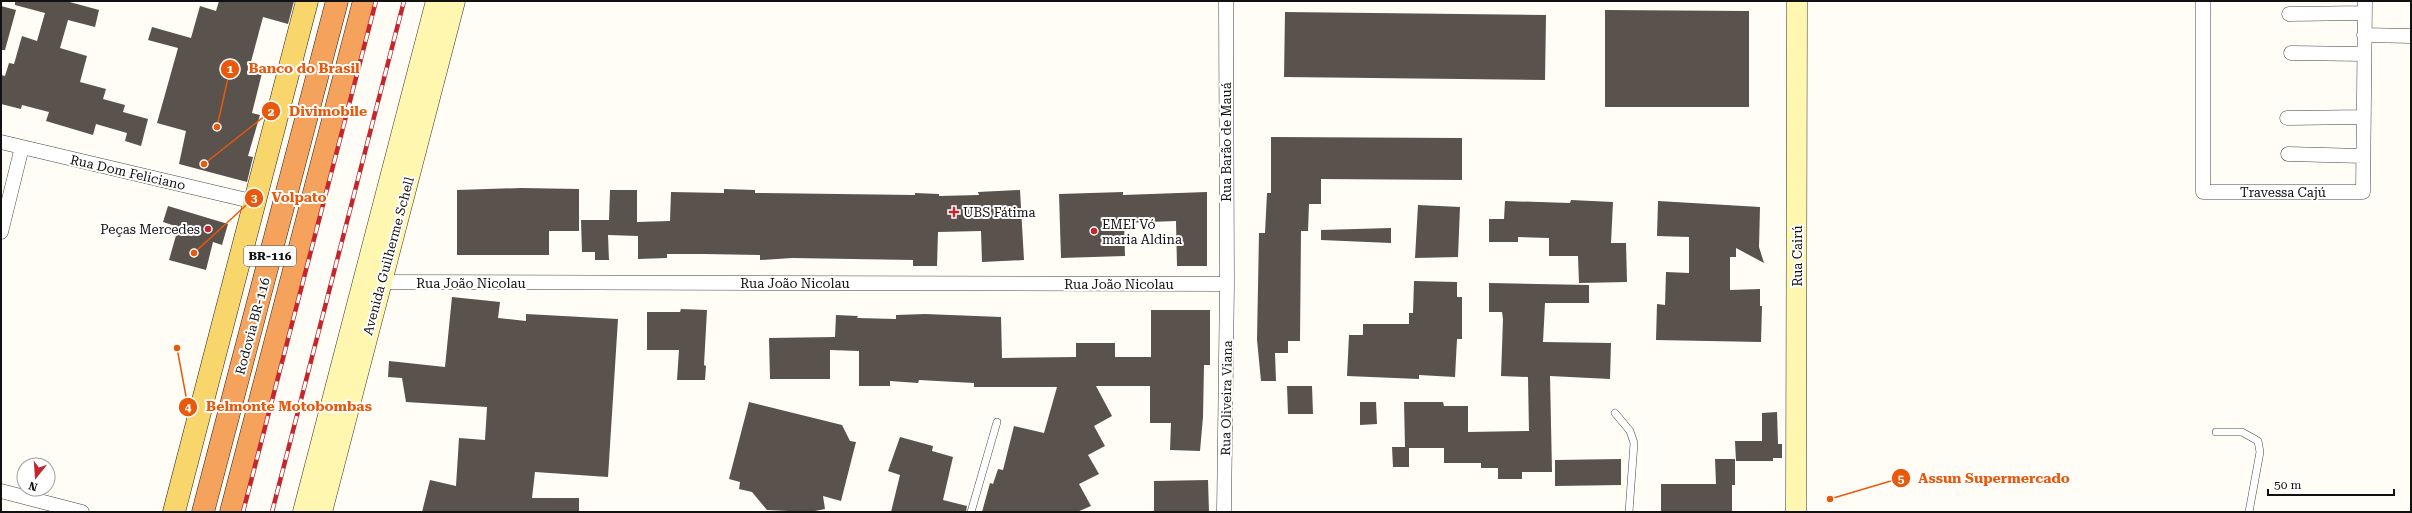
<svg xmlns="http://www.w3.org/2000/svg" width="2412" height="513" font-family="'Roboto Serif',serif">
	<style>
		.building { fill: #5a524d }
		.lines { fill: none; stroke-linecap: round; stroke-linejoin: round }
		.lane-casing { stroke: #444; stroke-width: 8 }
		.street-casing { stroke: #444; stroke-width: 15 }
		.secondary-casing { stroke: #333; stroke-width: 21 }
		.primary-casing { stroke: #222; stroke-width: 23 }
		.highway-casing { stroke: #222; stroke-width: 23 }
		.lane { stroke: #fff; stroke-width: 7 }
		.street { stroke: #fff; stroke-width: 14 }
		.secondary { stroke: #fff6b0; stroke-width: 20 }
		.primary { stroke: #f9d66b; stroke-width: 22 }
		.highway { stroke: #f5a25d; stroke-width: 22 }
		.rail-casing { stroke: #c4262e; stroke-width: 4.5 }
		.rail { stroke: #fff; stroke-width: 3; stroke-dasharray: 9; stroke-linecap: butt }
		.poi-dot { fill: #c4262e; stroke: #fff; stroke-width: 1.5 }
		.labels { text-anchor: middle; stroke-width: 4; stroke-linejoin: round; paint-order: stroke }
		.shield { fill: #fff; stroke: #585858; stroke-width: 1 }
		.shield-label { font-size: 12px; font-weight: bold; fill: #111 }
		.street-label { font-size: 13px; fill: #111; stroke: #fff }
		.poi-label { font-size: 13px; fill: #111; stroke: #fff; text-anchor: start }
		.leader { fill: none; stroke: #e8590c; stroke-width: 1.5 }
		.callout-dot { fill: #e8590c; stroke: #fff; stroke-width: 1.5 }
		.mark-label { font-size: 12px; text-anchor: middle; font-weight: bold; fill: #fff }
		.callout-label { font-size: 14px; text-anchor: middle; font-weight: bold; fill: #e8590c; stroke: #fff; stroke-width: 4; stroke-linejoin: round; paint-order: stroke }
	</style>
	<rect width="100%" height="100%" fill="#fffdf5"/>
	<!-- building -->
	<path class="building" d="M15 1H66L99 10 95 27 68 20 60 48 87 56 80 82 106 89 103 99 125 105 123 112 148 119 141 146 125 141 127 133 96 124 93 135 46 121 49 112 22 105 21 109 1 104V75L5 76 9 63 14 64 22 36 37 41 45 13 15 5Z
		M219 1H294L288 24 263 17 249 69 262 73 252 113 260 115 248 156 253 157 247 182 179 164 186 131 157 123 178 48 148 40 152 27 191 38 200 6 216 11Z
		M1 6 16 10 5 50H1Z
		M1605 10 1749 11V107H1605Z
		M1285 12 1546 15 1545 80 1284 77Z
		M1271 137 1462 138V180L1321 179V204H1309L1308 231H1301L1300 341H1288V353H1275L1276 381H1261L1257 340 1259 233H1265L1267 193H1271Z
		M521 188 579 189V231H549V255H457V190Z
		M724 189 755 190V193L915 195V193L939 194V196L979 195 978 192 1020 190 1024 260 982 262 981 231 938 232 937 266H913V260L792 258 760 260V255L704 254H667V258L638 259V236L608 235 609 260H595V252H582L581 220H609L610 190H637V222L670 221 671 192 724 193Z
		M1123 192V195L1207 192V266H1177L1176 221 1124 223 1125 256 1061 258 1059 194Z
		M1571 200 1613 202 1611 243H1626L1627 282 1579 283 1578 256H1549V238L1518 237V242H1489V219H1504L1505 201 1570 203Z
		M1658 201 1760 207 1759 247 1764 263 1736 248V257H1730V290L1760 289V306H1762L1761 342 1656 340 1657 304 1665 305 1666 272 1689 273V237L1657 236Z
		M1418 205 1460 207 1458 257 1415 258Z
		M168 206 228 224 222 245 213 242 206 270 169 260 177 232 173 231 175 226 163 222Z
		M1391 228V243L1321 240V230Z
		M1414 281 1457 282V297H1462V339H1457L1455 377 1419 375V379L1347 376 1349 335H1363V324H1409V313H1413Z
		M1489 283 1589 285V303H1545L1543 342 1611 343 1610 379 1550 376 1552 472H1522V479H1498V468H1481V463H1444V448H1409V467H1393L1392 447H1405L1404 402H1443L1444 406H1468V432L1529 431 1528 377 1501 376 1503 319 1502 312H1489Z
		M452 297 500 302 498 318 526 321V314L618 319 608 477 535 472 532 498H579V512H422L430 480 456 486 459 438 485 440 487 407 406 402 402 378 388 377 389 361 445 367Z
		M681 309 707 310 704 365 706 366 705 380H677L679 350H647V312H680Z
		M1151 310H1210V365H1204L1203 417 1200 451 1170 450 1171 423H1150V386H1096L1112 416 1094 426 1105 446 1088 455 1099 474 1079 484 1091 506 1077 512H982L990 483 993 484 998 469 1003 470 1014 426 1044 433 1057 387H974V383L919 380 918 383 890 381V386H859V351L830 350V379H770L769 338 835 337 836 315 858 316 857 318 896 319V315L925 314 1001 317 1002 358 1076 357V343H1115V357H1151Z
		M1287 386H1312L1313 414H1288Z
		M749 402 842 425 850 441 856 442 841 501 823 496 825 509 810 512 767 510 752 492 739 489 740 482 729 479Z
		M1360 402H1376L1377 424 1360 425Z
		M1777 412 1778 444H1782V458H1773V461H1736L1735 441H1762V413Z
		M900 437 933 446 932 451 953 457 943 500 967 506 966 512H891L900 475 888 471Z
		M1621 459V485L1555 486V460Z
		M1715 459H1735V485H1732V512H1661V484H1716Z
		M1208 480 1209 512H1154V481Z"/>
	<g class="lines">
		<!-- lane casing -->
		<g class="lane-casing">
			<path id="lane" d="M1615 413 1630 431 1634 443 1629 512
				M2216 432H2242L2258 441 2260 452 2249 512
				M971 512 997 422"/>
		</g>
		<!-- street casing -->
		<g class="street-casing">
			<path id="street" d="M2203 1V192H2363L2365 1
				M2289 14 2365 13
				M2364 35 2411 36
				M2291 53 2364 54
				M2287 118 2363 117
				M1 142 255 202
				M2288 154 2363 156
				M1 232 22 147
				M374 282 1227 284
				M1 491 82 512
				M1224 512 1227 284 1226 1"/>
		</g>
		<!-- secondary casing -->
		<g class="secondary-casing">
			<path id="secondary" d="M303 512 436 1
				M322 512 455 1
				M1796 512 1797 1"/>
		</g>
		<!-- primary casing -->
		<g class="primary-casing">
			<path id="primary" d="M174 512 307 1"/>
		</g>
		<!-- highway casing -->
		<g class="highway-casing">
			<path id="highway" d="M203 512 337 1
				M231 512 364 1"/>
		</g>
		<!-- lane -->
		<use href="#lane" class="lane"/>
		<!-- street -->
		<use href="#street" class="street"/>
		<!-- secondary -->
		<use href="#secondary" class="secondary"/>
		<!-- primary -->
		<use href="#primary" class="primary"/>
		<!-- highway -->
		<use href="#highway" class="highway"/>
		<!-- rail casing -->
		<g class="rail-casing">
			<path id="rail" d="M243 512 376 1
				M272 512 404 1"/>
		</g>
		<!-- rail -->
		<use href="#rail" class="rail"/>
	</g>
	<!-- markers -->
	<g class="poi-dot">
		<path d="M952 206h4v4h4v4h-4v4h-4v-4h-4v-4h4z"/>
		<circle cx="208" cy="229" r="4"/>
		<circle cx="1094" cy="231" r="4"/>
	</g>
	<g class="labels">
		<!-- shield labels -->
		<rect class="shield" x="244" y="246" width="52" height="20" rx="3"/>
		<g class="shield-label">
			<text x="270" y="260">BR-116</text>
		</g>
		<!-- street labels -->
		<g class="street-label">
			<text transform="translate(1226 142) rotate(-90)" y="5">Rua Barão de Mauá</text>
			<text transform="translate(128 172) rotate(13)" y="5">Rua Dom Feliciano</text>
			<text x="2283" y="197">Travessa Cajú</text>
			<text transform="translate(388 256) rotate(-75)" y="5">Avenida Guilherme Schell</text>
			<text transform="translate(1797 256) rotate(-90)" y="5">Rua Cairú</text>
			<text x="471" y="288">Rua João Nicolau</text>
			<text x="795" y="288">Rua João Nicolau</text>
			<text x="1119" y="289">Rua João Nicolau</text>
			<text transform="translate(252 326) rotate(-75)" y="5">Rodovia BR-116</text>
			<text transform="translate(1226 398) rotate(-89)" y="5">Rua Oliveira Viana</text>
		</g>
		<!-- poi labels -->
		<g class="poi-label">
			<text x="963" y="217">UBS Fátima</text>
			<text x="1102" y="229">EMEI Vó<tspan x="1102" dy="15">maria Aldina</tspan></text>
			<text x="200" y="234" text-anchor="end">Peças Mercedes</text>
		</g>
	</g>
	<!-- callouts -->
	<path class="leader" d="M217 127L230 69M204 164L271 111M194 253L254 198M177 348L188 407M1830 499L1901 478"/>
	<g class="callout-dot">
		<circle cx="217" cy="127" r="4"/>
		<circle cx="204" cy="164" r="4"/>
		<circle cx="194" cy="253" r="4"/>
		<circle cx="177" cy="348" r="4"/>
		<circle cx="1830" cy="499" r="4"/>
		<circle cx="230" cy="69" r="10"/>
		<circle cx="271" cy="111" r="10"/>
		<circle cx="254" cy="198" r="10"/>
		<circle cx="188" cy="407" r="10"/>
		<circle cx="1901" cy="478" r="10"/>
	</g>
	<g class="mark-label">
		<text x="230" y="73">1</text>
		<text x="271" y="116">2</text>
		<text x="254" y="202">3</text>
		<text x="188" y="411">4</text>
		<text x="1901" y="483">5</text>
	</g>
	<g class="callout-label">
		<text x="304" y="73">Banco do Brasil</text>
		<text x="328" y="116">Divimobile</text>
		<text x="299" y="202">Volpato</text>
		<text x="289" y="411">Belmonte Motobombas</text>
		<text x="1994" y="483">Assun Supermercado</text>
	</g>
	<!-- border -->
	<rect width="2412" height="513" fill="none" stroke="#111111" stroke-width="4"/>
	<!-- north arrow -->
	<g transform="translate(36 477) rotate(197)"><circle r="19" fill="#ffffff" stroke="#a0a0a0"/>
	<path d="M0-3L7 15L0 10L-7 15Z" fill="#c4262e"/>
	<text y="-6" font-size="11" font-weight="bold" text-anchor="middle" fill="#111111">N</text>
	</g>
	<!-- scale -->
	<path d="M2268 489v6h126v-6" fill="none" stroke="#111111" stroke-width="2"/>
	<text x="2274" y="489" font-size="12" fill="#111111" stroke="#ffffff" stroke-width="3" paint-order="stroke">50 m</text>
</svg>
